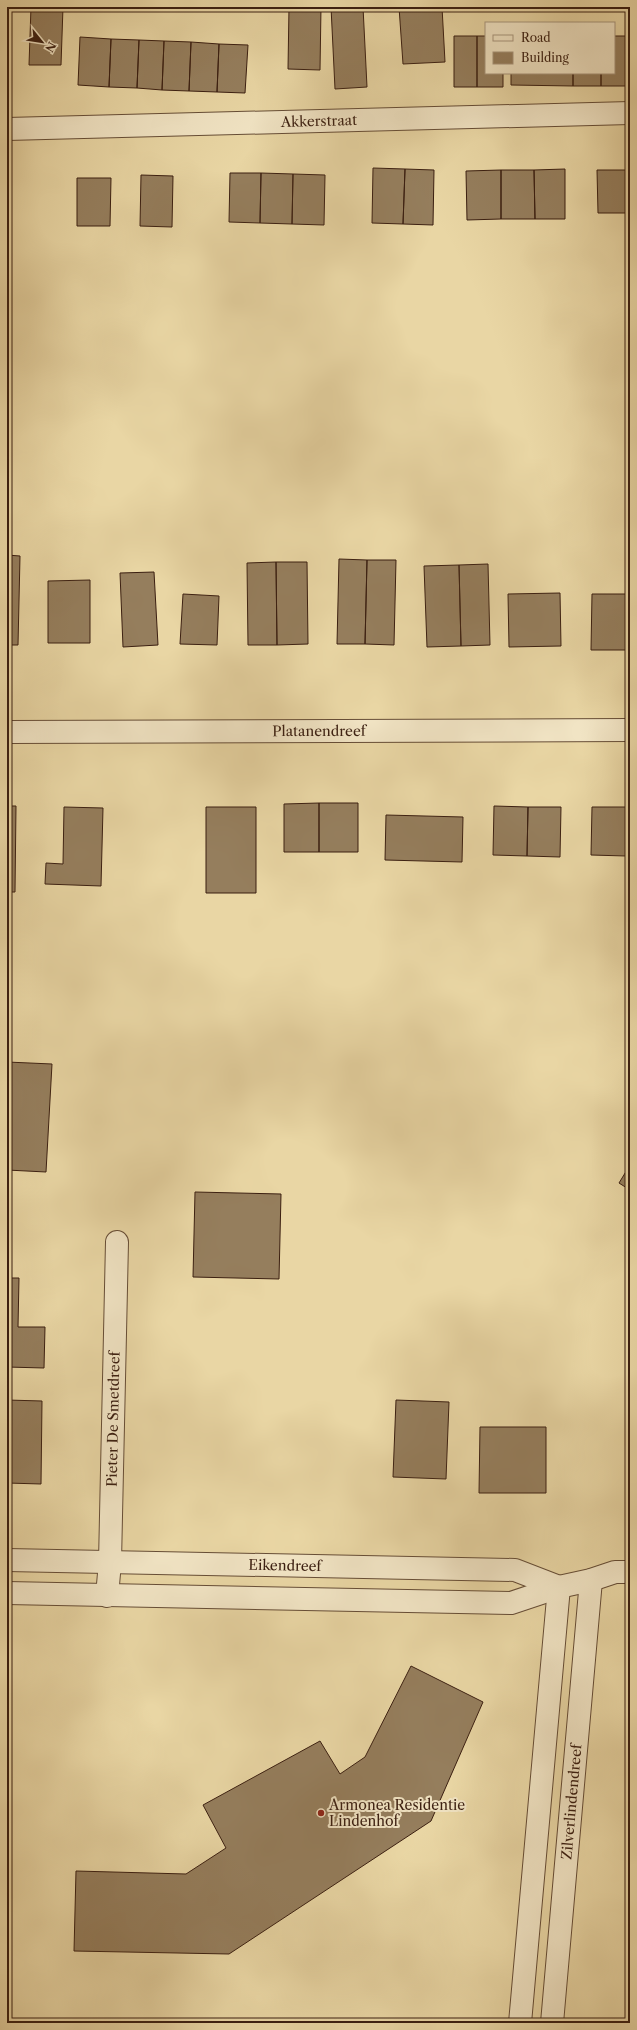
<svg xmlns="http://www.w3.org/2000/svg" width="637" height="2030" font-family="'Libre Caslon Text',serif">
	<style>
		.building { fill: #957e5d; stroke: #3b1f11 }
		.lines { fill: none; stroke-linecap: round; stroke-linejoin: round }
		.minor-casing { stroke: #664d36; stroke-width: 24 }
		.minor { stroke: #f1e4c4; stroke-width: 22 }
		.poi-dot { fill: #8f2418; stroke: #f1e4c4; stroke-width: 1.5 }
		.labels { text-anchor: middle; stroke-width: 4; stroke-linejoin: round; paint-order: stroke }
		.street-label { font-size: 14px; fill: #3b1f11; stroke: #f1e4c4 }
		.poi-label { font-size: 14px; fill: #3b1f11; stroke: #f1e4c4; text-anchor: start }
	</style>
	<rect width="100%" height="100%" fill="#e9d6a4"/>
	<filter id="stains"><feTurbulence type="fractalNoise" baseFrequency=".005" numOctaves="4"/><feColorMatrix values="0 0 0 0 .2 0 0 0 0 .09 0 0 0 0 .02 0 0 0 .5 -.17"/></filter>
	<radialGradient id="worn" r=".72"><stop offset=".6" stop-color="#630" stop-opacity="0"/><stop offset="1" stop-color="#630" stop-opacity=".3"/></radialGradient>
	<!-- building -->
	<path class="building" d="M31 7H63L61 65H29Z
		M289 7H321L320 70 288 69Z
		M331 7H363L367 87 335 89Z
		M399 7H442L445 62 403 64Z
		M454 36H477V87H454Z
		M477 36H486V73H503V87H477Z
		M614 36H628L627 86H601V73H614Z
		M80 37 111 39 109 87 78 85Z
		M111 39 139 40 137 88 109 87Z
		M139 40 164 41 162 90 137 88Z
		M164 41 191 42 189 91 162 90Z
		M191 42 219 44 217 92 189 91Z
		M219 44 248 45 245 93 217 92Z
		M511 73H573V86L511 85Z
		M573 73H601V86H573Z
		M373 168 405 169 403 224 372 223Z
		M405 169 434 170 433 225 403 224Z
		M565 169V219H535L534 170Z
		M501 170H534L535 219H501Z
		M501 170V219L467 220 466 171Z
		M597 170H627V213H598Z
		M627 170H630V213H627Z
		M230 173H261L260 223 229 222Z
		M261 173 293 174 292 224 260 223Z
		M293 174 325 175 324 225 292 224Z
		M141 175 173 176 172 227 140 226Z
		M77 178H111L110 226H77Z
		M7 555 20 556 18 645H7Z
		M339 559 367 560 365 644H337Z
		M367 560H396L394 645 365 644Z
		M276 562H307L308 644 277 645Z
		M276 562 277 645H248L247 563Z
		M488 564 490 645 461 646 459 565Z
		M459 565 461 646 427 647 424 566Z
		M154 572 158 645 123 647 120 573Z
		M90 580V643H48V581Z
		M560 593 561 646 509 647 508 594Z
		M183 594 219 596 217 645 180 644Z
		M592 594H630V650H591Z
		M319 803H358V852H319Z
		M319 803V852H284V804Z
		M7 806H16L15 892H7Z
		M494 806 528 807 527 856 493 855Z
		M64 807 103 808 101 886 45 884 46 863 63 864Z
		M206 807H256V893H206Z
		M528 807H561L560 857 527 856Z
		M592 807H627L626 856 591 855Z
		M627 807 630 808V856H626Z
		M386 815 463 817 462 862 385 860Z
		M7 1062 52 1064 46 1172 7 1170Z
		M630 1165V1190L619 1183Z
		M195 1192 281 1194 279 1279 193 1277Z
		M7 1278H19L18 1327H45L44 1368 7 1367Z
		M7 1400 42 1401 41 1484 7 1483Z
		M396 1400 449 1402 446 1479 393 1477Z
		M480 1427H546V1493H479Z
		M7 1666H9L8 1721H7Z
		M411 1666 483 1702 431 1821 229 1954 74 1951 76 1871 186 1874 226 1848 203 1805 320 1741 340 1774 365 1757Z"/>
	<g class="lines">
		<!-- minor casing -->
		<g class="minor-casing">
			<g id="minor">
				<path id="s1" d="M7 129 630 113"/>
				<path id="s2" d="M7 732 630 730"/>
				<path id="s3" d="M7 1560 515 1570 559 1587"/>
				<path d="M7 1593 511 1603 559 1587 591 1580 615 1572H630"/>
				<path id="s4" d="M107 1596 110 1562 117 1242"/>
				<path d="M520 2023 559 1587"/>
				<path id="s5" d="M552 2023 591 1580"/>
			</g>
		</g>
		<!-- minor -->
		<use href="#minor" class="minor"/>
	</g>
	<!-- markers -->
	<circle class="poi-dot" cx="321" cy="1813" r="4"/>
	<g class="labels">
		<!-- street labels -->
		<g class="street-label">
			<text dy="5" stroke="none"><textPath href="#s1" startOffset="312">Akkerstraat</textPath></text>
			<text dy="5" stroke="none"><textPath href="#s2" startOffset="312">Platanendreef</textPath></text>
			<text dy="5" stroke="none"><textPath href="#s4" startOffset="177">Pieter De Smetdreef</textPath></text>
			<text dy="5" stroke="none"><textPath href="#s3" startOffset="278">Eikendreef</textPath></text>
			<text dy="5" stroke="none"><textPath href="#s5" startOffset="222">Zilverlindendreef</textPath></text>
		</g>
		<!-- poi labels -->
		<g class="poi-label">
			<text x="329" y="1810">Armonea Residentie<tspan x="329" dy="16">Lindenhof</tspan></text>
		</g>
	</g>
	<!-- margin -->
	<rect width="637" height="2030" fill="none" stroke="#e9d6a4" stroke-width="24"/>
	<rect x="8" y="8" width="621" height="2014" fill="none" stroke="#3b1f11" stroke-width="2"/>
	<rect x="12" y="12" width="613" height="2006" fill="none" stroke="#3b1f11"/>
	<!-- legend -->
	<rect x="485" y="22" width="130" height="52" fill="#f1e4c4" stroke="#a8957c"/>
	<rect x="493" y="35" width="20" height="6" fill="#f1e4c4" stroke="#a8957c"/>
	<text x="521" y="42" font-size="12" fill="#3b1f11">Road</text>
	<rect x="493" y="52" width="20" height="12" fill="#957e5d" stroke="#a8957c"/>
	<text x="521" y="62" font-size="12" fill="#3b1f11">Building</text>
	<!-- north arrow -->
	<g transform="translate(42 42) rotate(120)" stroke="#f1e4c4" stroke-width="3" paint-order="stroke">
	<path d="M0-3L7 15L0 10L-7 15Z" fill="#3b1f11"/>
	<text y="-6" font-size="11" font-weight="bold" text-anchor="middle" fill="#3b1f11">N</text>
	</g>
	<rect width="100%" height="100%" filter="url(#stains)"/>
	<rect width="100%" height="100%" fill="url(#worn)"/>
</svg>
